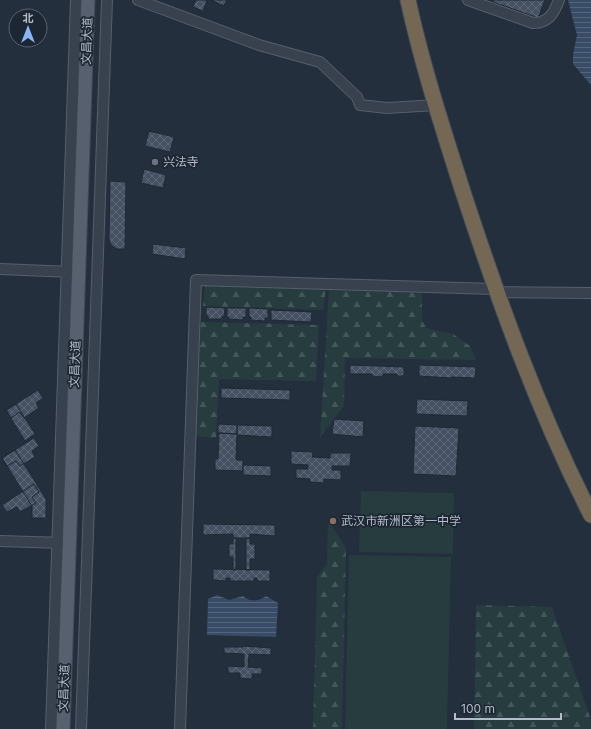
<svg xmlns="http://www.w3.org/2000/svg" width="591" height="729" font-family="Inter,'Noto Sans SC',sans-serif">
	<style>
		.grass { fill: #263c3f }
		.forest { fill: url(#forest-firs) }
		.water { fill: url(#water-rules) }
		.building { fill: url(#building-cross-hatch); stroke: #1f2835 }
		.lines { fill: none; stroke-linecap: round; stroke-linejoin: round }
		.minor-casing { stroke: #565f6c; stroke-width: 12 }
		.major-casing { stroke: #414a57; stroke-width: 15 }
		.highway-casing { stroke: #434c59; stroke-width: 17 }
		.minor { stroke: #38414e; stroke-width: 10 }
		.major { stroke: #56606e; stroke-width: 13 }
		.highway { stroke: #746855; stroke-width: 15 }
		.worship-dot { fill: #6b7280; stroke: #1d2633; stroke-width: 1.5 }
		.education-dot { fill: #8d6e63; stroke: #1d2633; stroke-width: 1.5 }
		.labels { text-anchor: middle; stroke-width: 3.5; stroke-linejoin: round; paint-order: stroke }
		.street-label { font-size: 12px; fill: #b4bcc9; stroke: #1d2633 }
		.poi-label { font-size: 12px; fill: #b4bcc9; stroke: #1d2633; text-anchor: start }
	</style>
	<defs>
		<pattern id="forest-firs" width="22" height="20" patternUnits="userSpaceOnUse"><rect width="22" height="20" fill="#263c3f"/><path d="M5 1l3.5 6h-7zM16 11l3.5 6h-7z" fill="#435659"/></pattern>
		<pattern id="water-rules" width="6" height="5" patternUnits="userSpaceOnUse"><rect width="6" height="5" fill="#394c67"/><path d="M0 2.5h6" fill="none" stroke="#53647b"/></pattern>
		<pattern id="building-cross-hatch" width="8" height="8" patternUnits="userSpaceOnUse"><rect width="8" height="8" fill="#455162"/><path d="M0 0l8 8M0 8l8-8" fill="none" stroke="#5d6877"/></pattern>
	</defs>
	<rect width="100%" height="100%" fill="#242f3e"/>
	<!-- grass -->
	<path class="grass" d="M361 491 454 493 453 554 359 552Z
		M349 555 451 557 447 729H345Z"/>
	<!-- forest -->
	<path class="forest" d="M205 285 326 289 323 310 203 306Z
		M329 290 422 293V320L426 328 453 334 470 346 476 360 345 358 344 406 320 437Z
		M201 322 319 325 316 381 219 379 216 438 194 436Z
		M328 520 346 548 342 729H313L317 577 327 564Z
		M476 605 552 607 591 720V729H474Z"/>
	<!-- water -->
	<path class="water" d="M568 0H591V85L573 64V55L577 35Z
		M217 595 229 600 243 596C250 602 258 602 266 596L278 603 276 637 207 635 208 599Z"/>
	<!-- building -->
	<path class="building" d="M196 0H207L203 11 193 7Z
		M211 0H227L224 6Z
		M494 0H545L538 18 493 2Z
		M149 131 174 137 170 152 145 146Z
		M144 169 166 175 163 188 141 183Z
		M110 181 126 182 125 249H117L111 245 109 239Z
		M153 244 186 248 185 259 152 254Z
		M206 307 225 308 224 317 222 316V319H208V316H206Z
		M227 308H246V317H243V320L229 319V317H227Z
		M249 308 268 309V318H265V321L251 320V317H249Z
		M271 310 312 312 311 322 271 320Z
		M350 365 404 367V376H397V374H383V377L372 376V374H350Z
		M419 365 476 367 475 378 452 377 451 378 419 376Z
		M221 388 290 390V400L221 398Z
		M38 390 43 398 36 403 39 408 24 418 20 412 11 418 6 410Z
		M417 399 468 401 467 416 416 414Z
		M16 404 35 434 25 441 6 410Z
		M334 419 364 421 363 437 332 434Z
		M218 424 237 425V434L218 433Z
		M237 425 272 426V437L237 435Z
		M415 426 459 428 456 476 413 474Z
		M219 433 237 434 236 460H243V471L215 470V459H218Z
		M34 438 39 446 32 451 35 457 20 466 16 461 7 466 2 458Z
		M15 450 46 499V518H32V506L2 458Z
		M291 451 313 452 312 457 330 458V453H351L350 466H332V470H341V480L324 479V483L310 482V479L296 478V469H308V465L291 464Z
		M243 465 271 466V476L243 475Z
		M34 484 39 492 32 497 36 503 20 512 17 507 7 512 2 505Z
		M203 524 275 525V536L250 534V538H233V534L203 535Z
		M233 538H236V570H233V557H229V544H233Z
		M246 538H250V544H255V559H250V570H246Z
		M213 569 270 570V581H257V578H254V581H230V578H226V581L213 580Z
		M243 646 271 648V655L249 654 248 667 262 668V674H252V679L240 678V673H228V666L244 667V654L224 653V647H243Z"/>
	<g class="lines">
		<!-- minor casing -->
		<g class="minor-casing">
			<path id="minor" d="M138 0 259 45 320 62 357 97 360 105 387 108 436 105
				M468 0 533 23C549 23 554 13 559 0
				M0 269 72 272
				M496 292 591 293
				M0 541 64 543
				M51 729 76 0
				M81 729 107 0
				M180 729 196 280 495 289"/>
		</g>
		<!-- major casing -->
		<g class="major-casing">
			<path id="major" d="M63 729 88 0"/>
		</g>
		<!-- highway casing -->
		<g class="highway-casing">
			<path id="highway" d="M408 0C422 65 443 129 463 192 499 302 538 411 591 515"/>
		</g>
		<!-- minor -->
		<use href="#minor" class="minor"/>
		<!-- major -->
		<use href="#major" class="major"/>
		<!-- highway -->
		<use href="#highway" class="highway"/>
	</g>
	<!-- markers -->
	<circle class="worship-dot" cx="155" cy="162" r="4"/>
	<circle class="education-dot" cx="333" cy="521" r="4"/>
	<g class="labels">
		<!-- street labels -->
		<g class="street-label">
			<text transform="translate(87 41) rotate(-88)" y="4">文昌大道</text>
			<text transform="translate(75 364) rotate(-88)" y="4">文昌大道</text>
			<text transform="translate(64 688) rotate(-88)" y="4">文昌大道</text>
		</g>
		<!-- poi labels -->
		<g class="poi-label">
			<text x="163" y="166">兴法寺</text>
			<text x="341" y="525">武汉市新洲区第一中学</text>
		</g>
	</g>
	<!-- north arrow -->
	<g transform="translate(28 28)"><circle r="19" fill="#1d2633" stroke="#59626f"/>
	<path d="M0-3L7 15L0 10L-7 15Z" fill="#8ab4f8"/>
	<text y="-6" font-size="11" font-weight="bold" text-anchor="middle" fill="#b4bcc9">北</text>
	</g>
	<!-- scale -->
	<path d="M455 713v6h106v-6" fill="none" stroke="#b4bcc9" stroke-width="2"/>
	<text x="461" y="713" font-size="12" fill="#b4bcc9" stroke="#1d2633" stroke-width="3" paint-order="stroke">100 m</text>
</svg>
